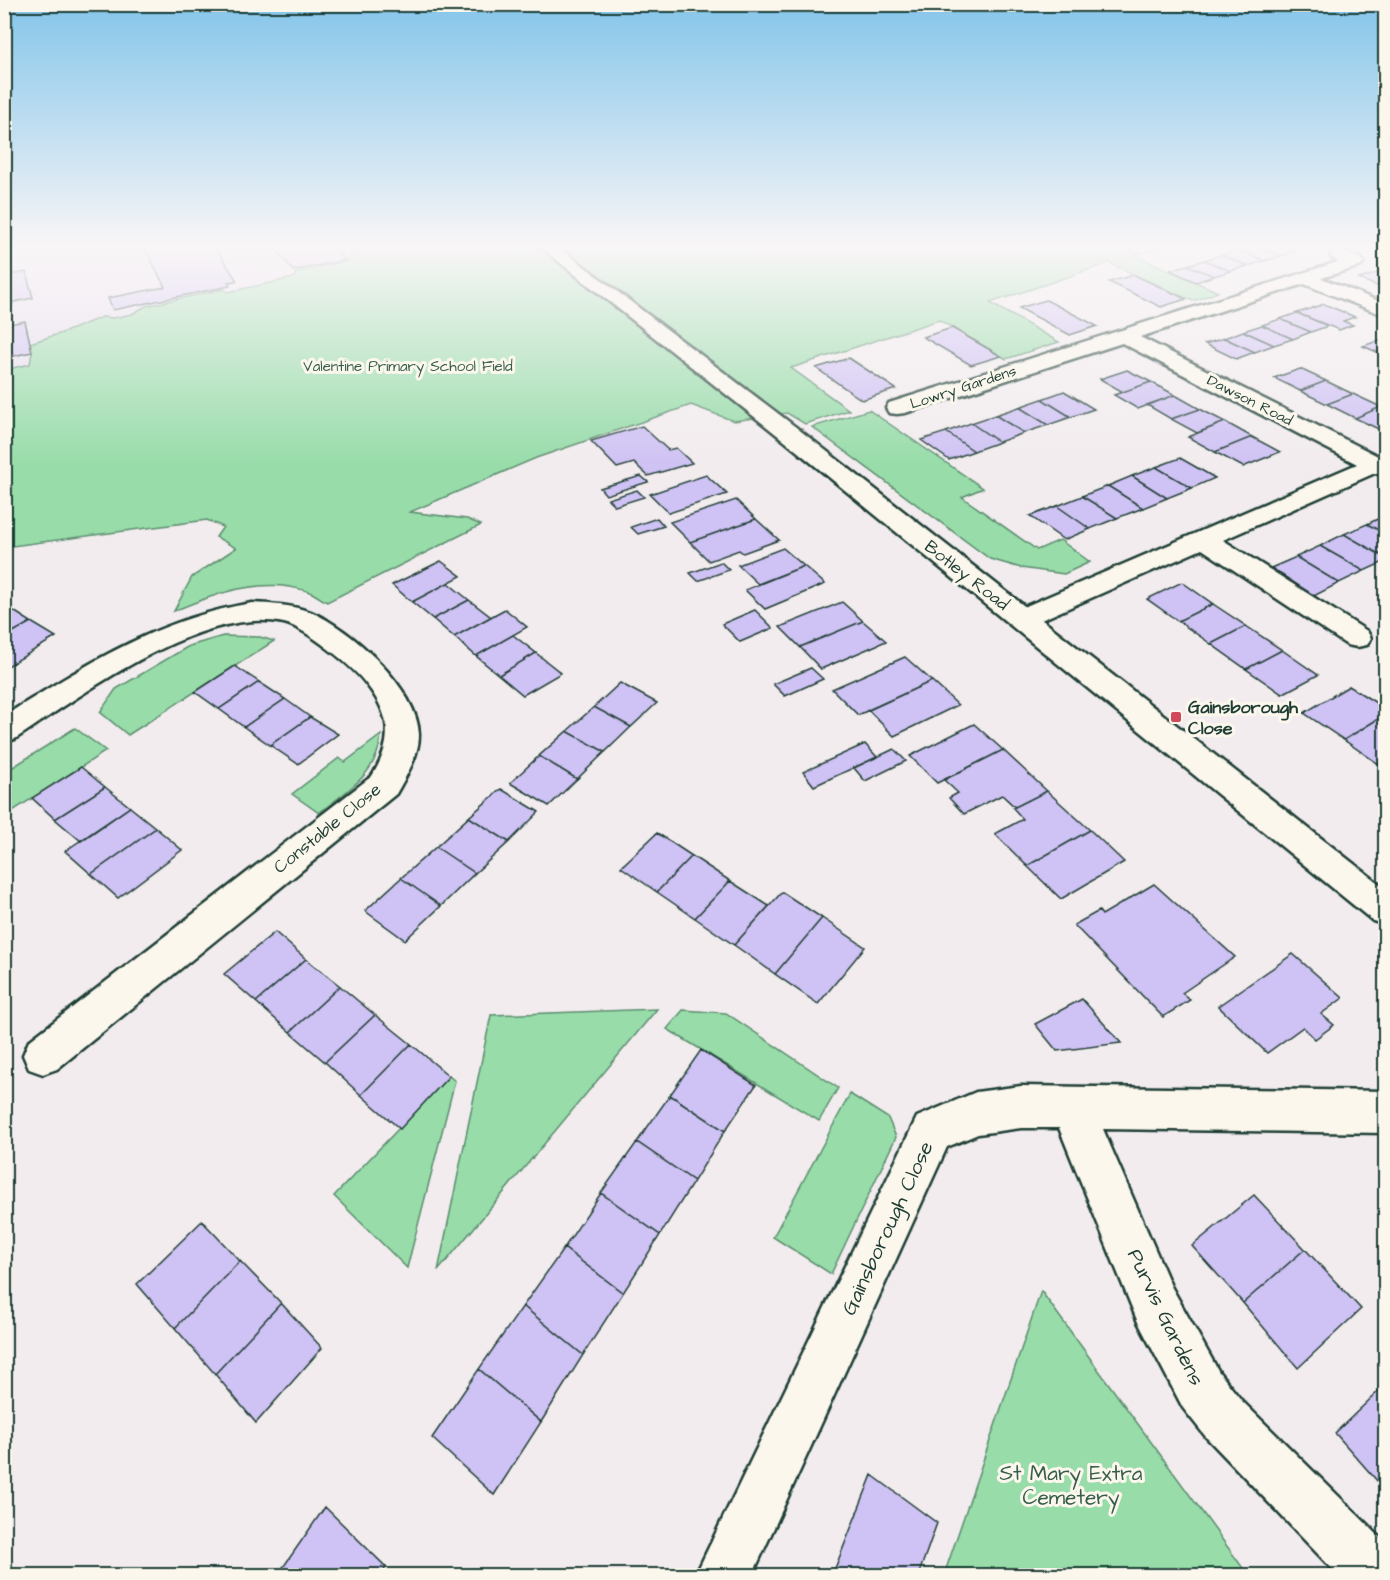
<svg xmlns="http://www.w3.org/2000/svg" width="1390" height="1580" font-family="'Architects Daughter',sans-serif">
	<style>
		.built { fill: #e8dff0 }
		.green { fill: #97dca9; stroke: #5b8c6e; stroke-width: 1.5 }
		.building { fill: #cfc2f4; stroke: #1f3d34; stroke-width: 1.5 }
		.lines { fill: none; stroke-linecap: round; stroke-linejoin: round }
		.minor-casing { stroke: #1f3d34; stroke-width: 5 }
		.secondary-casing { stroke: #1f3d34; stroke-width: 5 }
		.minor { fill: #fbf7ec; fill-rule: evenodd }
		.secondary { fill: #fbf7ec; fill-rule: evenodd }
		.poi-dot { fill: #d1495b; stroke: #fbf7ec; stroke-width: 2 }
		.labels { text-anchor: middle; stroke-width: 6; stroke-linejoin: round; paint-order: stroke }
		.far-park-label { font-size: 15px; fill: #375d4b; stroke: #fbf7ec }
		.far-street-label { font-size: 15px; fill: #1f3d34; stroke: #fbf7ec }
		.street-label { font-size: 18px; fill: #1f3d34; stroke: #fbf7ec }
		.poi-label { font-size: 18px; font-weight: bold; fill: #1f3d34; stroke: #fbf7ec; text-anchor: start }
		.near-street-label { font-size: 21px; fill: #1f3d34; stroke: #fbf7ec }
		.near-park-label { font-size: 21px; fill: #375d4b; stroke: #fbf7ec }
	</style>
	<rect width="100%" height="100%" fill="#f2ecee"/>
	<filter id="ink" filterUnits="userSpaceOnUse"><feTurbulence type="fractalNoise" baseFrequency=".0167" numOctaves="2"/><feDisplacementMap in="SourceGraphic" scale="12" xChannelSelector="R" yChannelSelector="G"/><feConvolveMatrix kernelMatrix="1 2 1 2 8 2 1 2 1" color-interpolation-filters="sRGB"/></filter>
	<g filter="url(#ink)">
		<!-- built -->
		<path class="built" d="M5 245H359L347 261 295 273 297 275 293 278 228 292 224 289 146 306 132 314 113 318 102 317 65 332 30 343 32 352 30 365 5 370Z"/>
		<!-- green -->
		<path class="green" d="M359 245H1165L1135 255 1218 292 1193 301 1109 263 990 303 1059 342 1006 359 939 320 791 368 849 410 805 424 787 413 734 421 691 405 536 458 410 512 467 519 481 525 327 602C321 599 314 593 307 591 262 576 214 594 174 611L192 577 236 548 216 537 223 527 207 520 5 547 4 370 30 364 32 352 30 343 65 332 102 317 113 318 132 314 146 306 224 289 228 292 293 278 296 275 295 273 346 261Z
			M869 410 983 488 962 497 1037 550 1060 540 1090 562 1064 574 1021 568 990 559 812 427Z
			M223 636 260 637 274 641 128 735 100 712 116 689 189 646Z
			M75 728 106 751 5 816V772Z
			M381 735C378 774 348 790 319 813L292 794 339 758 345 762Z
			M657 1009 438 1271 491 1015Z
			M683 1010 726 1013 838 1088 819 1121 667 1029Z
			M449 1076 455 1081 407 1268 334 1196Z
			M850 1094 888 1118 896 1137 831 1274 773 1237Z
			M1041 1291 1248 1575H944Z"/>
		<!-- building -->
		<path class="building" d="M19 245H69L22 254Z
			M143 245H214L237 281 228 282 230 286 113 310 108 298 165 287Z
			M273 245H332L345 260 293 271Z
			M1254 245 1281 256 1265 261 1238 250Z
			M1254 245H1282L1297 251 1281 256Z
			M1238 250 1265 261 1248 266 1221 255Z
			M1221 255 1248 266 1231 271 1204 260Z
			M1204 260 1231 271 1214 276 1187 265Z
			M1187 265 1214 276 1196 282 1170 270Z
			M26 272 33 298 5 304 9 324 25 321 32 352 4 358V276Z
			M1380 272 1386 274V287L1382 288 1359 279Z
			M1134 275 1186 299 1161 307 1109 282Z
			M1046 300 1097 326 1070 335 1019 308Z
			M1324 304 1355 317 1343 321 1353 325 1339 330 1297 313Z
			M1297 313 1328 326 1311 332 1280 319Z
			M1280 319 1311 332 1293 339 1262 325Z
			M1262 325 1293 339 1274 345 1243 331Z
			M952 328 1001 356 971 365 923 337Z
			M1243 331 1274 345 1255 352 1224 338Z
			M1224 338 1255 352 1236 359 1205 344Z
			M1386 338V356L1363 346Z
			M849 358 896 389 862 400 816 368Z
			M1300 369 1326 381 1300 391 1274 378Z
			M1127 370 1151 382 1123 392 1100 379Z
			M1326 381 1353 394 1327 404 1300 391Z
			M1151 382 1175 395 1138 409 1114 395Z
			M1064 391 1094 409 1071 417 1042 399Z
			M1353 394 1381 407 1355 418 1327 404Z
			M1175 395 1200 409 1171 419 1147 405Z
			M1042 399 1071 417 1048 425 1019 407Z
			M1019 407 1048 425 1024 433 995 415Z
			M1381 407 1386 409 1385 432 1355 418Z
			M1200 409 1225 422 1197 433 1171 419Z
			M995 415 1024 433 999 442 971 423Z
			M1225 422 1252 437 1215 452 1188 437Z
			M971 423 999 442 974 451 946 432Z
			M642 426 668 450 676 448 692 463 648 476 634 463 617 468 591 441Z
			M946 432 974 451 949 460 921 440Z
			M1252 437 1280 452 1243 467 1215 452Z
			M1180 458 1215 478 1192 488 1156 467Z
			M1156 467 1192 488 1167 498 1132 476Z
			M706 475 727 494 669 513 650 494Z
			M641 476 648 482 606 495 600 488Z
			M1132 476 1167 498 1143 508 1108 486Z
			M1108 486 1143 508 1117 518 1082 496Z
			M637 490 644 497 615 506 608 499Z
			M1082 496 1117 518 1090 529 1057 506Z
			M736 500 756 519 690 542 670 522Z
			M1057 506 1090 529 1064 540 1030 516Z
			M1386 515V534L1367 524Z
			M657 518 664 526 638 534 631 527Z
			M756 519 779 540 743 553 739 550 709 561 690 542Z
			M1367 524 1386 534V558L1344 534Z
			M1344 534 1386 558V561L1364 571 1320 546Z
			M1320 546 1364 571 1339 583 1296 557Z
			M783 548 804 566 758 584 738 565Z
			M1296 557 1339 583 1314 596 1271 568Z
			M441 561 461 576 412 602 392 585Z
			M721 562 729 570 698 581 690 573Z
			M804 566 825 584 765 609 745 590Z
			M1182 582 1213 604 1178 621 1147 599Z
			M448 583 469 600 433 619 412 602Z
			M469 600 491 617 454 637 433 619Z
			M842 602 863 621 800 647 780 627Z
			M1213 604 1246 626 1211 644 1178 621Z
			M9 608 31 622 4 637V611Z
			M505 609 527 627 476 656 454 637Z
			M755 610 773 628 740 642 722 624Z
			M863 621 886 641 821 669 800 647Z
			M31 622 56 637 8 666 4 664V637Z
			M1246 626 1282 650 1246 669 1211 644Z
			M513 635 536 653 499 675 476 656Z
			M1282 650 1318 675 1282 694 1246 669Z
			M536 653 561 673 523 695 499 675Z
			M905 657 932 681 858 715 832 689Z
			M235 666 259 682 219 709 195 692Z
			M811 668 823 679 785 696 773 684Z
			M932 681 958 705 894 736 868 710Z
			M259 682 285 699 244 727 219 709Z
			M620 683 657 703 631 727 594 707Z
			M1349 686 1386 709V714L1344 740 1304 713Z
			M285 699 310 717 270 745 244 727Z
			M594 707 631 727 605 752 567 731Z
			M1386 714V769L1344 740Z
			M310 717 338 734 298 764 270 745Z
			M974 724 1003 750 937 783 910 756Z
			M567 731 605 752 577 779 539 756Z
			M865 744 877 757 814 786 803 772Z
			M894 749 906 761 865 781 854 768Z
			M1003 750 1047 791 1015 807 1002 795 964 814 949 798 958 793 944 780Z
			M539 756 577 779 549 806 510 783Z
			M81 767 105 787 55 819 32 798Z
			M105 787 130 807 81 841 55 819Z
			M501 789 539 812 509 842 469 817Z
			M1047 791 1090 830 1027 866 995 834 1023 819 1013 808Z
			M130 807 156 828 91 874 65 851Z
			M469 817 509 842 475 873 436 847Z
			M156 828 182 850 118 898 91 874Z
			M1090 830 1124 862 1061 899 1027 866Z
			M657 833 692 856 657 892 621 867Z
			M436 847 475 873 441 906 401 878Z
			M692 856 730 881 695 918 657 892Z
			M401 878 441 906 405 940 365 911Z
			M730 881 769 906 734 945 695 918Z
			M1154 884 1235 957 1182 993 1190 1000 1163 1017 1074 925 1099 911 1102 915Z
			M782 892 822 918 775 974 734 945Z
			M822 918 865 947 818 1004 775 974Z
			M275 932 306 959 256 1002 224 974Z
			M1293 954 1343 998 1321 1014 1334 1025 1315 1039 1303 1027 1267 1053 1218 1006Z
			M306 959 340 986 290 1032 256 1002Z
			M340 986 375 1015 325 1062 290 1032Z
			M1082 999 1121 1043 1057 1051 1035 1024Z
			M375 1015 411 1044 361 1095 325 1062Z
			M411 1044 449 1076 400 1129 361 1095Z
			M701 1050 756 1085 725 1131 670 1095Z
			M670 1095 725 1131 694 1181 637 1142Z
			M637 1142 694 1181 660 1235 601 1193Z
			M601 1193 660 1235 623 1293 564 1248Z
			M1254 1195 1305 1249 1243 1303 1192 1246Z
			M202 1221 240 1261 175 1328 137 1284Z
			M564 1248 623 1293 583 1355 523 1306Z
			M1305 1249 1361 1309 1298 1368 1243 1303Z
			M240 1261 281 1303 215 1374 175 1328Z
			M281 1303 322 1348 256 1423 215 1374Z
			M523 1306 583 1355 541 1422 479 1369Z
			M479 1369 541 1422 494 1495 432 1438Z
			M1386 1384V1491L1335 1433Z
			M872 1475 937 1523 918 1576H832Z
			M325 1507 386 1567 381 1576H277Z"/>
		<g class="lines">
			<!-- minor casing -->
			<g class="minor-casing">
				<path id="minor" d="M1339 251 1361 258 1364 262 1361 266 1321 278 1386 304V316L1304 284 1140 337 1386 460V476L1375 473 1223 540 1367 631 1371 638 1367 645 1357 647 1347 645 1202 549 1032 624 1022 627 1012 624 1008 618 1012 612 1357 464 1122 343 905 413 897 414 889 413 886 408 889 403 1338 262 1330 256 1333 252Z
					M252 603C272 604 292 605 311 612 350 628 419 690 419 735 419 756 406 776 396 794L57 1069 43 1074 29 1069 23 1055 29 1041 372 776C393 742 392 717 367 685 354 667 306 628 284 623 201 605 82 695 15 739L4 742V716C86 665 156 619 252 603Z
					M1021 1086 1386 1091V1133L1103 1129 1171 1286 1219 1372 1242 1401 1386 1543V1576H1339L1206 1437 1183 1408 1137 1320 1059 1128H1021L978 1134 947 1147 752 1576H695L917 1117 976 1092Z"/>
			</g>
			<!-- secondary casing -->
			<g class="secondary-casing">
				<path id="secondary" d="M538 245H556L797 428 1386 889V925L1373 921 781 438Z"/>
			</g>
			<!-- minor -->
			<use href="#minor" class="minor"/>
			<!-- secondary -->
			<use href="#secondary" class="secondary"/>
		</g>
	</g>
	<!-- sky -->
	<linearGradient id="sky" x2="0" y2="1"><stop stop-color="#84c5ea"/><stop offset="0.53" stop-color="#f9f6f7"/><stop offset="1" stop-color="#f9f6f7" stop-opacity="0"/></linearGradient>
	<rect width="1390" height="466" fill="url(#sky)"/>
	<!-- markers -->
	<rect class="poi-dot" x="1170" y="711" width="12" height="12" rx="3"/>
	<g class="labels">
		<!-- far-park labels -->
		<g class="far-park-label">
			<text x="408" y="371">Valentine Primary School Field</text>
		</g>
		<!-- far-street labels -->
		<g class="far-street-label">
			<text transform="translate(963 387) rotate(-18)" y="5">Lowry Gardens</text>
			<text transform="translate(1250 400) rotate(27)" y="5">Dawson Road</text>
		</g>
		<!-- street labels -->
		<g class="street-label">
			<text transform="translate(967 575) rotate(38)" y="6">Botley Road</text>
			<text transform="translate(327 828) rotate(-39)" y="6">Constable Close</text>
		</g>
		<!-- poi labels -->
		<g class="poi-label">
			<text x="1188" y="713">Gainsborough<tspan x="1188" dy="21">Close</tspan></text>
		</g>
		<!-- near-street labels -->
		<g class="near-street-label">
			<text transform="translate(887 1228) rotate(-65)" y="7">Gainsborough Close</text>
			<text transform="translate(1166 1317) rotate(64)" y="7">Purvis Gardens</text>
		</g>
		<!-- near-park labels -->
		<g class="near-park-label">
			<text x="1071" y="1480">St Mary Extra<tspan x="1071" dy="24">Cemetery</tspan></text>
		</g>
	</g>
	<!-- margin -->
	<rect width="1390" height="1580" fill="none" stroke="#fbf7ec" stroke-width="24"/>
	<rect x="12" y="12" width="1366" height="1556" fill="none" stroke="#1f3d34" stroke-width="2" filter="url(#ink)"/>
</svg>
